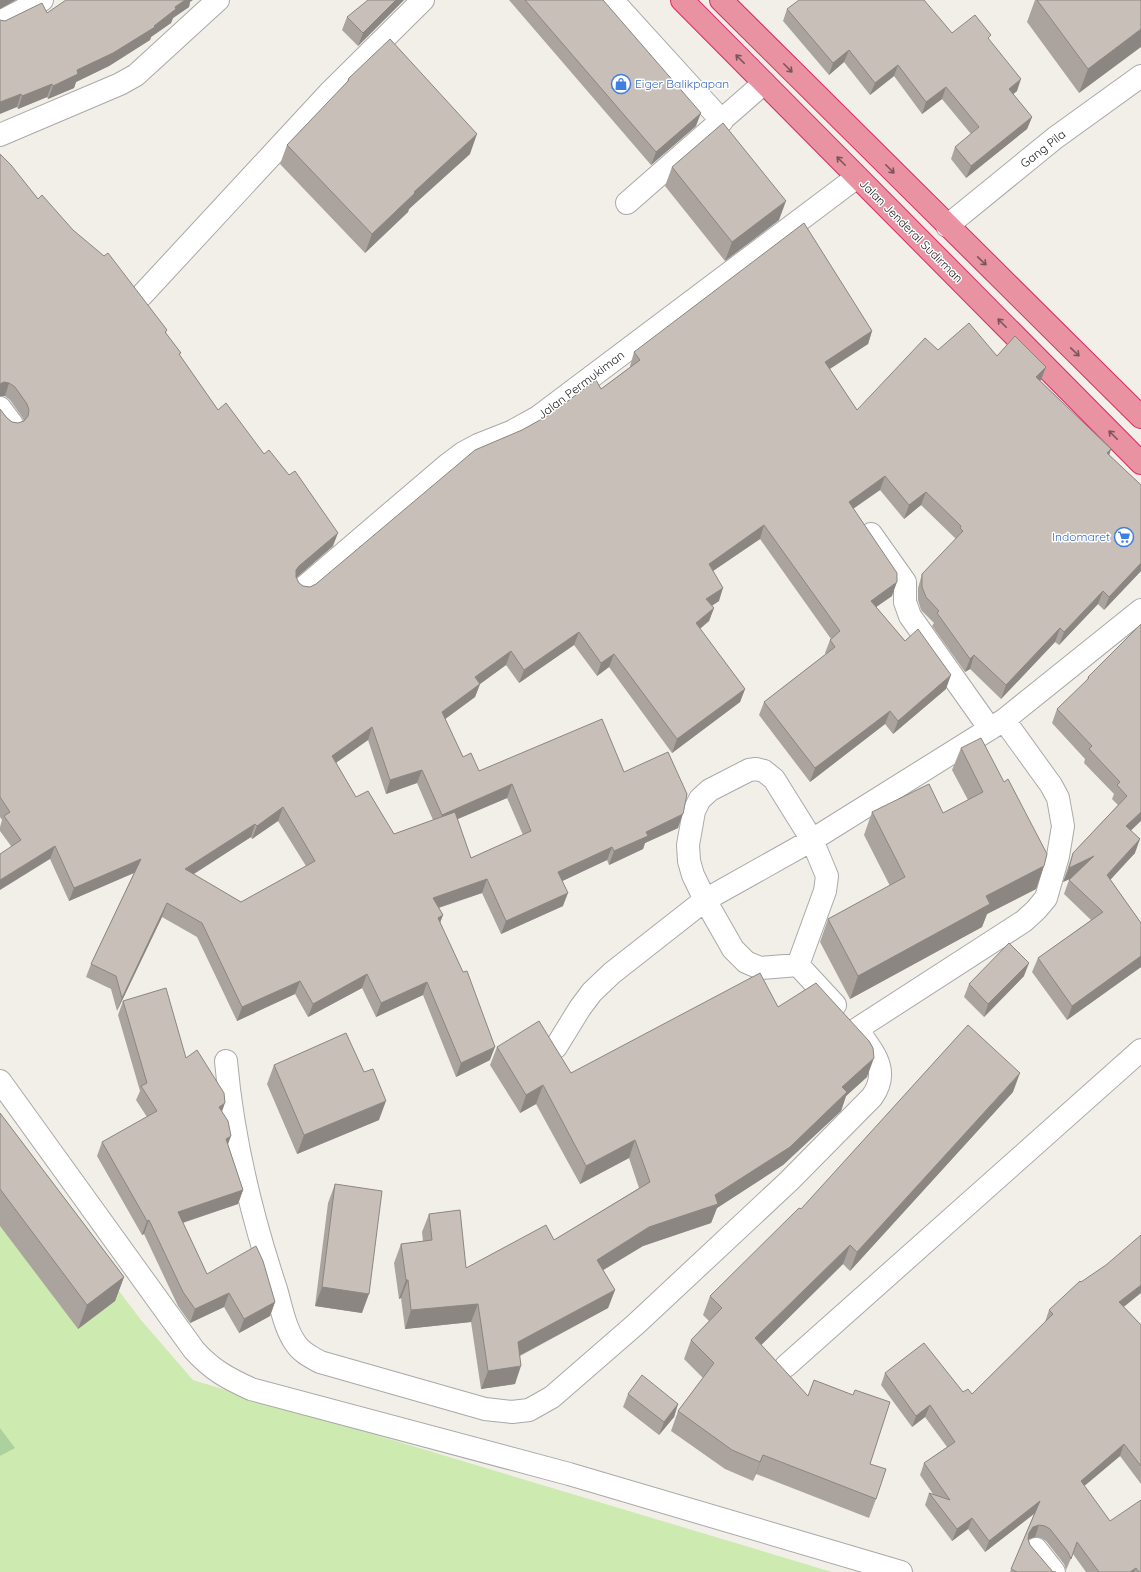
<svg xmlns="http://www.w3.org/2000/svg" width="1141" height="1572" font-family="Quicksand,sans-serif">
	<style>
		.grass { fill: #cdebb0 }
		.forest { fill: #add19e }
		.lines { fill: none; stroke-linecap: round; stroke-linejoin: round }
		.minor-casing { stroke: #a9a9a9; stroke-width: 24 }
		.highway-casing { stroke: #dc2a67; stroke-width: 24 }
		.minor { stroke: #fff; stroke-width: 22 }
		.highway { stroke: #e892a2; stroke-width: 22 }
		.wall { fill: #aba49e; fill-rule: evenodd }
		.shaded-wall { fill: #8b8681 }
		.building { fill: #c7bfb8; stroke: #8b8681; fill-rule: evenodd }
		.oneway { stroke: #7b545c }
		.labels { text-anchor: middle; stroke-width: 3; stroke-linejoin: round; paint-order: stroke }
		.shop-label { font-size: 12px; fill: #366cbe; stroke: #fff; text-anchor: start }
		.street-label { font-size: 12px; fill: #222; stroke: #fff }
	</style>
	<rect width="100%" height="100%" fill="#f2efe9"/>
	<!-- grass -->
	<path class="grass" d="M0 1134 141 1320 193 1380 832 1572H0Z"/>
	<!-- forest -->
	<path class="forest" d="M0 1428 15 1448 0 1456Z"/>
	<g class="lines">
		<!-- minor casing -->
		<g class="minor-casing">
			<path id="minor" d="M612 0 722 121
				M0 22 42 0
				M0 135 120 84 136 75 218 0
				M627 203 764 83
				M947 226 1055 138 1141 76
				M142 295 331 91 423 0
				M0 408 12 424
				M871 534 905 582V602L910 616 990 729
				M303 588 447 465 463 453 478 445 511 432 538 417 857 177
				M798 965 825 891 827 876 812 840 774 779 764 771 756 769 749 770 710 790 700 799 694 811 688 845 689 861 693 875 705 900 733 949 746 962 760 968 798 965 835 1005
				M556 1047 580 1008 592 992 612 973 705 900 812 840 1004 720 1141 610
				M226 1061C233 1140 251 1214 276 1289 281 1306 285 1329 296 1344 301 1352 311 1357 320 1362L485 1409 512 1412 529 1410 552 1397 636 1324 789 1181 872 1097C891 1070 873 1053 857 1029L1024 921 1036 910 1046 898 1058 856 1063 826 1058 798 1051 785 1004 720
				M0 1081 194 1350C212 1370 227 1378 251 1389L569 1474 901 1572
				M786 1366 1141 1050
				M1036 1549 1054 1572"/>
		</g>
		<!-- highway casing -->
		<g class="highway-casing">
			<path id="highway" d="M682 0 1141 463
				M721 0 1141 417"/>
		</g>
		<!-- minor -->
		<use href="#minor" class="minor"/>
		<!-- highway -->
		<use href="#highway" class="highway"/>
	</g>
	<!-- wall -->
	<path class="wall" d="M404 0 358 46 342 30 347 17Z
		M509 0H603L696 126 651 165Z
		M1035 0H1141L1079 93 1027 22Z
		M190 2 189 7 173 18 171 23 151 37 150 40 109 66 76 82 74 88 48 99 47 97 18 109 17 107 5 21 47 13Z
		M787 9 952 33 989 40 1017 91 1013 94 1032 117 1027 129 966 178 951 159 955 147 971 134 942 99 922 114 894 76 870 95 844 62 829 75 783 21Z
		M348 79 470 154 409 209 408 212 365 253 280 164 287 145 347 83Z
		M0 154 38 199 73 230 167 330 166 333 180 356 218 410 333 546 296 578 299 583 303 586 310 587 316 584 522 430 601 389 630 367V366L634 352 872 331 868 344 830 369 857 410 938 350 997 356 1046 367 1040 381 1111 449 1109 455 1141 485V571L1104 610 1098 604 1059 645 1055 642 1001 699 970 669 965 672 932 626 934 623 921 610 918 600V588L922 574 956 539 921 505 904 519 880 490 853 509 892 596 876 607 946 689 893 734 885 724 810 782 759 715 764 702 826 654 825 653 830 640 831 639 760 539 713 571 719 601 712 606 714 608 709 621 700 629 745 689 740 702 672 753 609 667 597 676 574 645 519 683 506 665 480 684 475 697 445 719 463 757 479 771 624 772 678 828 645 843 643 849 609 865 607 860 562 881 563 906 501 934 482 893 439 908 443 915 440 922 490 1060 456 1077 423 995 376 1017 362 988 308 1017 295 994 237 1021 197 937 162 917 117 1011 111 989 86 977 91 964 134 873 69 901 50 859 11 846 0 831V827L2 820 0 817V409L7 418 12 422 18 423 24 421 22 417 10 400 5 396H0ZM368 740 386 794 417 783 433 820 394 834 356 797 336 763ZM507 798 523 835 471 858 457 819ZM278 821 306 866 241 902 193 874 251 837 252 839Z
		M672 167 779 220 725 261 665 186Z
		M1141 624 1131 830 1135 853 1110 879 1141 923V967L1067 1020 1032 972 1038 958 1091 920 1064 894 1069 880 1072 878 1063 882 1068 867 1073 853 1118 805 1112 799 1114 794 1084 763 1085 759 1052 723 1057 709 1086 682 1088 677Z
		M961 748 1044 866 1036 889 987 914 982 927 850 999 820 942 828 919 890 886 864 835 872 812 943 813 968 800 952 770Z
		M1024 976 984 1017 964 997 969 984Z
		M123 1001 186 1058 222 1111 228 1145 243 1190 238 1204 183 1223 207 1274 275 1302 270 1316 239 1333 224 1307 190 1323 178 1306 144 1234 142 1235 97 1156 102 1142 147 1117 136 1100 140 1091 118 1015Z
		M778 1007 867 1077 846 1096 841 1111 783 1165 717 1208 711 1223 643 1246 603 1270 615 1290 608 1308 520 1356 515 1384 481 1389 471 1322 405 1329 401 1298 399 1299 394 1263 401 1244 423 1241 422 1232 429 1214 466 1268 554 1240 639 1188 629 1158 580 1184 536 1104 520 1113 490 1065 497 1047 571 1073Z
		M274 1065 379 1120 297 1154 267 1084Z
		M1013 1092 850 1271 843 1264 761 1345 870 1464 876 1499 869 1518 756 1474 753 1481 725 1469 671 1431 678 1411 703 1378 684 1359 691 1340 709 1321 703 1315 710 1296 801 1209Z
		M0 1113 124 1277 115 1301 78 1329 0 1226Z
		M335 1184 362 1313 315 1306 328 1203Z
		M1081 1282 1124 1307 1141 1325V1484L1120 1456 1084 1486 1141 1572H1086L1073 1554 1066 1570 1064 1564 1046 1541 1041 1538 1035 1537 1028 1540 1030 1545 1053 1572H1056H1010L1034 1514 985 1552 968 1529 952 1541 925 1505 929 1493 933 1494 920 1475 924 1463 947 1447 925 1417 912 1427 881 1385 885 1373 972 1394 1045 1322 1049 1310Z
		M628 1394 678 1404 674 1417 659 1435 623 1407Z"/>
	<!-- shaded-wall -->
	<path class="shaded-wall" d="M0 0H16L0 9Z
		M185 0H193L190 2 189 7 173 18 171 23 151 37 150 40 109 66 76 82 74 88 48 99 53 86 77 70 154 26 175 7Z
		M396 0H404L358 46 363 33Z
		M1141 29V47L1079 93 1088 69Z
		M849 50 844 62 829 75 833 63Z
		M898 65 894 76 870 95 875 83Z
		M1021 79 1017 91 1005 101 1009 89Z
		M52 84 47 97 18 109 22 96Z
		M946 87 942 99 922 114 926 102Z
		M21 94 17 107 0 114V102Z
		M701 113 696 126 651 165 656 152Z
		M1032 117 1027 129 966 178 971 166Z
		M477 134 470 154 409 209 408 212 365 253 372 234 414 192Z
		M786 201 779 220 725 261 732 242Z
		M872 331 868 344 820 375 825 362Z
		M1046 367 1041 380 1031 390 1036 377Z
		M4 382 9 383 5 396H0V384Z
		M1111 449 1107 462V453Z
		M885 476 880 490 844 515 849 502Z
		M926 492 921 505 904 519 909 505Z
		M764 525 760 539 704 577 709 564Z
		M338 533 333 546 295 579 296 570 299 566Z
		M1141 563V571L1104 610 1109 597Z
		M897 582 892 596 866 614 871 601Z
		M723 588 719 601 701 612 706 599Z
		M1103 591 1098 604 1059 645 1064 632Z
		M714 608 709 621 691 636 696 623Z
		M1060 628 1055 642 1001 699 1006 685Z
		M579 632 574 645 519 683 524 670Z
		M511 651 506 665 480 684 475 697 437 725 442 712 475 677Z
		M614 654 609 667 597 676 601 663Z
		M974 655 970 669 965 672 970 659Z
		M951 675 946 689 893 734 898 721Z
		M745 689 740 702 672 753 677 739Z
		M890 711 885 724 810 782 815 768Z
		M372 727 368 740 327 769 332 756Z
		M422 770 417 783 386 794 390 780Z
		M512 784 507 798 437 828 442 815Z
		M283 807 278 821 252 839 257 826Z
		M1141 812V821L1121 840 1126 826Z
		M683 814 678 828 645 843 643 849 609 865 614 851 646 832Z
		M255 824 251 837 180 883 185 869Z
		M1140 839 1135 853 1102 889 1107 875Z
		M55 846 50 859 0 890V880Z
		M612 847 607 860 554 885 558 872Z
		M1094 856 1089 870 1063 882 1069 868Z
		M141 859 136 872 69 901 74 888Z
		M1044 866 1036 889 987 914 982 927 850 999 858 976 986 896Z
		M487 879 482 893 428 911 433 898Z
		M568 893 563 906 501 934 506 921Z
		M167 903 162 917 117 1011 122 998Z
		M443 915 438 928V918Z
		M1141 956V967L1067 1020 1072 1006Z
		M1029 963 1024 976 984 1017 988 1004Z
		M367 974 362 988 308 1017 313 1004Z
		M300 981 295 994 237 1021 242 1007Z
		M427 982 423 995 376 1017 381 1003Z
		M495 1047 490 1060 456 1077 461 1063Z
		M874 1058 867 1077 846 1096 841 1111 783 1165 717 1208 711 1223 643 1246 590 1278 597 1260 649 1227 715 1195 842 1087Z
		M1020 1073 1013 1092 850 1271 857 1252Z
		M543 1085 536 1104 520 1113 526 1095Z
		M386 1101 379 1120 297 1154 304 1135Z
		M225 1103 220 1117 219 1107Z
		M231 1136 226 1150V1139Z
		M635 1140 629 1158 580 1184 586 1166Z
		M243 1190 238 1204 172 1226 178 1212Z
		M149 1220 144 1234 142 1235 147 1221Z
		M850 1245 843 1264 748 1358 755 1338Z
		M124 1277 115 1301 78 1329 87 1305Z
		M406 1280H408L401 1298 399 1299Z
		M1141 1285V1293L1115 1314 1119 1302Z
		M322 1287 369 1294 362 1313 315 1306Z
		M615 1290 608 1308 511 1360 518 1342Z
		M229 1293 224 1307 190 1323 195 1309Z
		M275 1302 270 1316 239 1333 244 1319Z
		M478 1304 471 1322 405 1329 411 1310Z
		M521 1366 515 1384 481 1389 488 1371Z
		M678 1404 674 1417 659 1435 664 1422Z
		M930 1405 925 1417 912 1427 916 1416Z
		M1124 1444 1120 1456 1076 1493 1081 1481Z
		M763 1455 756 1474 753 1481 760 1462Z
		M1040 1501 1035 1513 985 1552 989 1541Z
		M972 1518 968 1529 952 1541 957 1529Z
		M1039 1525 1035 1537 1029 1539 1024 1545 1029 1533 1033 1527Z
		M1136 1568 1134 1572H1130Z"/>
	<!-- building -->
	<path class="building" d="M66 0H185L175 7 176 9 154 26 155 27 113 53 77 70 78 74 53 86 52 84 22 96 21 94 0 102V20L5 21 42 3 47 13Z
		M368 0H396L363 33 347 17Z
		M525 0H603L701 113 656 152Z
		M799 0H924L952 33 975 15 991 35 988 38 1021 79 1009 89 1032 117 971 166 955 147 979 127 946 87 926 102 898 65 875 83 849 50 833 63 787 9Z
		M1037 0H1141V29L1088 69Z
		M390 39 477 134 414 192 415 193 372 234 287 145 349 80 348 79Z
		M723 123 786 201 732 242 672 167Z
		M0 154 11 165 38 199 42 195 73 230 104 256 108 253 167 330 165 332 181 353 179 354 218 410 226 403 264 454 269 450 289 475 295 471 338 533 299 566 296 570V577L299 583 303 586 310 587 316 584 475 450 522 430 549 415 596 380 601 389 640 360 634 352 804 223 872 331 825 362 857 410 925 338 938 350 969 323 997 356 1015 336 1046 367 1036 377 1111 449 1107 453 1141 485V563L1109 597 1103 591 1064 632 1060 628 1006 685 974 655 970 659 937 613 939 611 926 597 922 587V574L963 531 960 528 961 526 926 492 909 505 885 476 849 502 897 573V582L871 601 905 641 918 629 951 675 898 721 890 711 815 768 764 702 835 647 830 640 840 631 764 525 709 564 723 588 706 599 714 608 696 623 745 689 677 739 614 654 601 663 579 632 524 670 511 651 475 677 480 684 442 712 463 757 471 753 479 771 602 719 624 772 668 752 687 794 683 814 646 832 648 836 614 851 612 847 558 872 568 893 506 921 487 879 433 898 443 915 438 918 463 972 467 971 495 1047 461 1063 427 982 381 1003 367 974 313 1004 300 981 242 1007 202 923 167 903 122 998 116 976 91 964 141 859 74 888 55 846 0 880V854L21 840 4 816 10 812 0 797V409L7 418 12 422 18 423 24 421 28 416 29 410 27 404 15 387 9 383 4 382 0 384ZM372 727 390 780 422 770 442 815 512 784 531 831 471 858 455 812 394 834 368 791 356 797 332 756ZM283 807 315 861 241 902 185 869 255 824 257 826Z
		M1141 624V812L1126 826 1140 839 1107 875 1141 923V956L1072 1006 1038 958 1103 912 1069 880 1094 856 1069 868 1073 853 1127 796 1117 785 1120 782 1089 749 1092 746 1057 709 1089 678 1088 677Z
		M981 738 1004 782 1008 779 1047 854 1044 866 986 896 990 904 858 976 828 919 905 877 872 812 929 784 943 813 983 792 961 748Z
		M1009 943 1029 963 988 1004 969 984Z
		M760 973 778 1007 816 983 869 1041 873 1048 874 1058 842 1087 847 1092 790 1147 715 1195 718 1204 649 1227 597 1260 615 1290 518 1342 521 1366 488 1371 478 1304 411 1310 408 1280H406L401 1244 432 1240 429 1214 460 1210 466 1268 546 1225 554 1240 650 1182 635 1140 586 1166 543 1085 526 1095 497 1047 539 1021 571 1073Z
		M166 988 186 1058 197 1050 224 1093 225 1103 219 1107 228 1121 231 1136 226 1139 243 1190 178 1212 207 1274 256 1246 263 1261 275 1302 244 1319 229 1293 195 1309 183 1292 149 1220 147 1221 102 1142 157 1111 141 1086 147 1083 123 1001Z
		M968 1025 1020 1073 857 1252 850 1245 755 1338 808 1396 814 1380 853 1395 855 1390 890 1402 870 1464 886 1469 876 1499 763 1455 760 1462 732 1450 678 1411 714 1363 691 1340 722 1308 710 1296 799 1208 801 1209Z
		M346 1033 364 1072 373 1069 386 1101 304 1135 274 1065Z
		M0 1113 124 1277 87 1305 0 1189Z
		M335 1184 382 1191 369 1294 322 1287Z
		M1141 1235V1285L1119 1302 1141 1325V1466L1124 1444 1081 1481 1110 1521 1141 1500V1572H1139L1136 1568 1130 1572H1099L1077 1542 1071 1559 1068 1552 1050 1529 1045 1526 1039 1525 1033 1527 1029 1533 1028 1539 1030 1545 1053 1572H1056H1017L1011 1569 1040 1501 989 1541 972 1518 957 1529 929 1493 950 1500 924 1463 955 1442 930 1405 916 1416 885 1373 924 1343 963 1392 968 1389 972 1394 1053 1314 1049 1310 1080 1281 1081 1282 1106 1265Z
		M642 1375 678 1404 664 1422 628 1394Z"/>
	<!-- one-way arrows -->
	<defs><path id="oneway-shaft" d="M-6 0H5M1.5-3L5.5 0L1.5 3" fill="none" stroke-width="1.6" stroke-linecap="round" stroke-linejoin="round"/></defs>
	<g class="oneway">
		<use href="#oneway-shaft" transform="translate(740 59) rotate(-135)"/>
		<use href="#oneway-shaft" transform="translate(788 68) rotate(45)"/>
		<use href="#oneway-shaft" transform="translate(841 161) rotate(-135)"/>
		<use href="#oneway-shaft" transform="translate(890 169) rotate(45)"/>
		<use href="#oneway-shaft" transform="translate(982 261) rotate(44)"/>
		<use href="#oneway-shaft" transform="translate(1002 323) rotate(-135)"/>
		<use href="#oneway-shaft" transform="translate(1075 352) rotate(44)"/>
		<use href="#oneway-shaft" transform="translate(1113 435) rotate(-135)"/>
	</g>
	<!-- icons -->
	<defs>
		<g id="shop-ring" transform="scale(1)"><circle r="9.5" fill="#fff" stroke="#3f7fe0" stroke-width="1.5"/><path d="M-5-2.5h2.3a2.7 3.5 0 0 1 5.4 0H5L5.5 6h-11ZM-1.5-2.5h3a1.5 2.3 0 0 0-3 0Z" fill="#3f7fe0"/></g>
		<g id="supermarket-ring" transform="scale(1)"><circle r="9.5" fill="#fff" stroke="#3f7fe0" stroke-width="1.5"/><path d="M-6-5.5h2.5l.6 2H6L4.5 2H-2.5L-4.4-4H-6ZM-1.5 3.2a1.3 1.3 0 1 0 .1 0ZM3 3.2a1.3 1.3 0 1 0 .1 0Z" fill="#3f7fe0"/></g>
	</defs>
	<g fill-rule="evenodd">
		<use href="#shop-ring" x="621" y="84"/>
		<use href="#supermarket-ring" x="1124" y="537"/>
	</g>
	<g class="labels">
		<!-- shop labels -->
		<g class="shop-label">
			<text x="635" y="88">Eiger Balikpapan</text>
			<text x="1110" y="541" text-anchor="end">Indomaret</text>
		</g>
		<!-- street labels -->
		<g class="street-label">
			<text transform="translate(1043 149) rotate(-38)" y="4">Gang Pila</text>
			<text transform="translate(911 231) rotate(45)" y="4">Jalan Jenderal Sudirman</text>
			<text transform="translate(581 385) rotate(-37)" y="4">Jalan Permukiman</text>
		</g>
	</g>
</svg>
